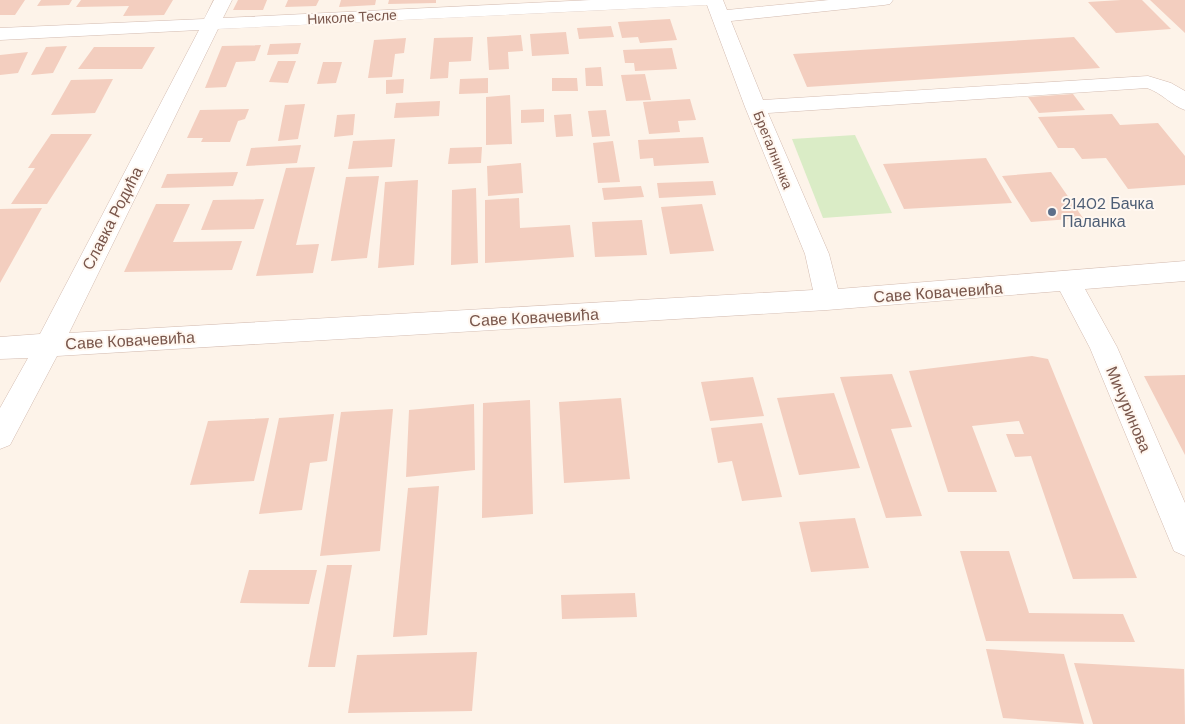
<svg xmlns="http://www.w3.org/2000/svg" width="1185" height="724" font-family="'DM Sans',sans-serif">
	<style>
		.green { fill: #daecc6 }
		.building { fill: #f3cebf }
		.lines { fill: none; stroke-linecap: round; stroke-linejoin: round }
		.minor-casing { stroke: #d3bbb0; stroke-width: 1 }
		.minor { fill: #fff; fill-rule: evenodd }
		.service-dot { fill: #5c6f8a; stroke: #fff7f0; stroke-width: 2 }
		.labels { text-anchor: middle; stroke-width: 4; stroke-linejoin: round; paint-order: stroke }
		.far-street-label { font-size: 14px; fill: #79564b; stroke: #fff7f0 }
		.service-label { font-size: 16px; fill: #4e5e75; stroke: #fff7f0; text-anchor: start }
		.street-label { font-size: 16px; fill: #79564b; stroke: #fff7f0 }
	</style>
	<rect width="100%" height="100%" fill="#fdf3e9"/>
	<!-- green -->
	<path class="green" d="M855 135 892 213 823 218 792 139Z"/>
	<!-- building -->
	<path class="building" d="M0 0H25L15 15H0Z
		M41 0H72L69 5 37 6Z
		M81 0H173L164 15 123 16 129 6 76 7Z
		M238 0H267L263 10H233Z
		M288 0H319L316 6 285 7Z
		M341 0H376L375 5 339 7Z
		M389 0H436V3L388 4Z
		M1121 0H1142L1171 29 1116 33 1088 2Z
		M1150 0H1185V33Z
		M670 19 677 40 640 43 638 37 622 38 618 22Z
		M611 26 614 37 579 39 577 28Z
		M566 32 569 54 532 56 530 34Z
		M521 35 523 51 508 52 509 69 489 70 487 37Z
		M473 37 471 61 449 62 448 78 430 79 434 38Z
		M1074 37 1100 68 807 87 793 54Z
		M406 38 404 53 395 54 392 77 368 78 374 40Z
		M301 43 298 54 267 55 270 44Z
		M261 45 255 61 236 62 226 87 205 88 222 46Z
		M67 46 53 73 31 75 46 47Z
		M94 47H155L142 69H78Z
		M672 48 677 69 635 71 634 63H625L623 50Z
		M28 52 18 73 0 75V55Z
		M278 61H296L288 83 269 82Z
		M323 62H342L336 83 317 84Z
		M601 67 603 86H586L585 68Z
		M645 74 651 100 626 101 621 75Z
		M488 78V93L459 94 460 79Z
		M552 78H577L578 91H552Z
		M113 79 95 113 51 115 71 80Z
		M404 79 403 93 386 94V80Z
		M1073 94 1085 110 1039 113 1028 97Z
		M510 95 512 144 486 145V97Z
		M690 99 696 120 678 121 680 132 649 134 643 102Z
		M440 101 439 116 394 118 396 103Z
		M305 104 298 139 278 141 285 105Z
		M249 109 245 119 238 121 230 142H201L203 138H187L200 110Z
		M544 109V122L521 123V110Z
		M606 110 610 136 592 137 588 111Z
		M355 114 353 135 334 137 337 115Z
		M571 114 573 136 556 137 554 115Z
		M1112 114 1120 125 1158 123 1185 156V185L1128 189 1106 158 1082 159 1074 148H1058L1038 117Z
		M51 134H92L47 204H11L35 168H28Z
		M703 137 709 163 654 166 653 158 640 159 638 140Z
		M395 139 392 167 348 169 353 141Z
		M613 141 620 182 598 183 593 143Z
		M301 145 297 163 246 166 251 148Z
		M482 147 481 163 448 164 450 148Z
		M986 158 1012 203 904 209 883 164Z
		M521 163 523 193 488 196 487 166Z
		M315 167 296 245 319 244 313 273 256 276 286 168Z
		M238 172 233 186 161 188 167 174Z
		M1051 172 1083 218 1031 222 1002 176Z
		M379 176 367 258 331 261 346 177Z
		M418 180 414 265 378 268 385 182Z
		M713 181 716 195 659 198 657 183Z
		M641 186 644 197 604 200 602 188Z
		M476 188 478 263 451 265 452 190Z
		M519 198 520 228 570 225 574 257 485 263V200Z
		M264 199 254 229 201 230 213 200Z
		M156 204H190L173 242 242 241 232 270 124 272Z
		M702 204 714 251 670 254 661 207Z
		M42 208 0 283V209Z
		M642 220 647 255 595 257 592 222Z
		M1032 356 1048 359 1137 578 1073 579 1031 456 1015 457 1006 434H1024L1019 421 972 426 997 492H948L909 371Z
		M892 374 912 427 891 429 922 516 886 518 840 377Z
		M1185 375V455L1144 376Z
		M753 377 764 416 710 421 701 382Z
		M834 393 860 468 799 475 777 398Z
		M621 398 630 479 564 483 559 402Z
		M530 400 533 514 482 518 483 403Z
		M474 404 475 470 406 477 409 410Z
		M393 409 380 551 320 556 341 412Z
		M334 414 327 461 310 463 302 510 259 514 279 418Z
		M269 418 254 481 190 485 208 421Z
		M762 423 782 497 742 501 732 461 718 463 711 428Z
		M439 486 427 635 393 637 408 488Z
		M855 518 869 568 811 572 799 522Z
		M960 551H1009L1029 613 1123 614 1135 642 986 641Z
		M327 565H352L335 667H308Z
		M249 570H317L309 604 240 603Z
		M635 593 637 617 562 619 561 595Z
		M986 649 1064 654 1084 724 1003 718Z
		M477 652 472 711 348 713 357 655Z
		M1074 663 1184 669 1185 724H1093Z"/>
	<g class="lines">
		<!-- minor casing -->
		<g class="minor-casing">
			<path id="minor" d="M214 0H232L223 18 591 0H723L727 10 829 0H893L890 4 884 5 731 21 763 100 1148 76 1171 83 1185 91V110C1172 106 1162 93 1147 88L768 113 829 254 838 289 1185 261V281L1085 289 1117 347 1185 503V556L1174 551 1090 348 1060 291 827 310 57 356 10 445 0 449V408L28 358 0 359V337L40 334 199 30 0 40V28L204 19ZM707 5 745 107 805 254 813 290 69 333 218 29Z"/>
		</g>
		<!-- minor -->
		<use href="#minor" class="minor"/>
	</g>
	<!-- markers -->
	<circle class="service-dot" cx="1052" cy="212" r="5"/>
	<g class="labels">
		<!-- far-street labels -->
		<g class="far-street-label">
			<text transform="translate(352 17) rotate(-3)" y="5">Николе Тесле</text>
			<text transform="translate(773 150) rotate(68)" y="5">Брегалничка</text>
		</g>
		<!-- service labels -->
		<g class="service-label">
			<text x="1062" y="209">21402 Бачка<tspan x="1062" dy="18">Паланка</tspan></text>
		</g>
		<!-- street labels -->
		<g class="street-label">
			<text transform="translate(112 218) rotate(-63)" y="6">Славка Родића</text>
			<text transform="translate(938 292) rotate(-4)" y="6">Саве Ковачевића</text>
			<text transform="translate(534 317) rotate(-3)" y="6">Саве Ковачевића</text>
			<text transform="translate(130 340) rotate(-3)" y="6">Саве Ковачевића</text>
			<text transform="translate(1129 409) rotate(67)" y="6">Мичуринова</text>
		</g>
	</g>
</svg>
